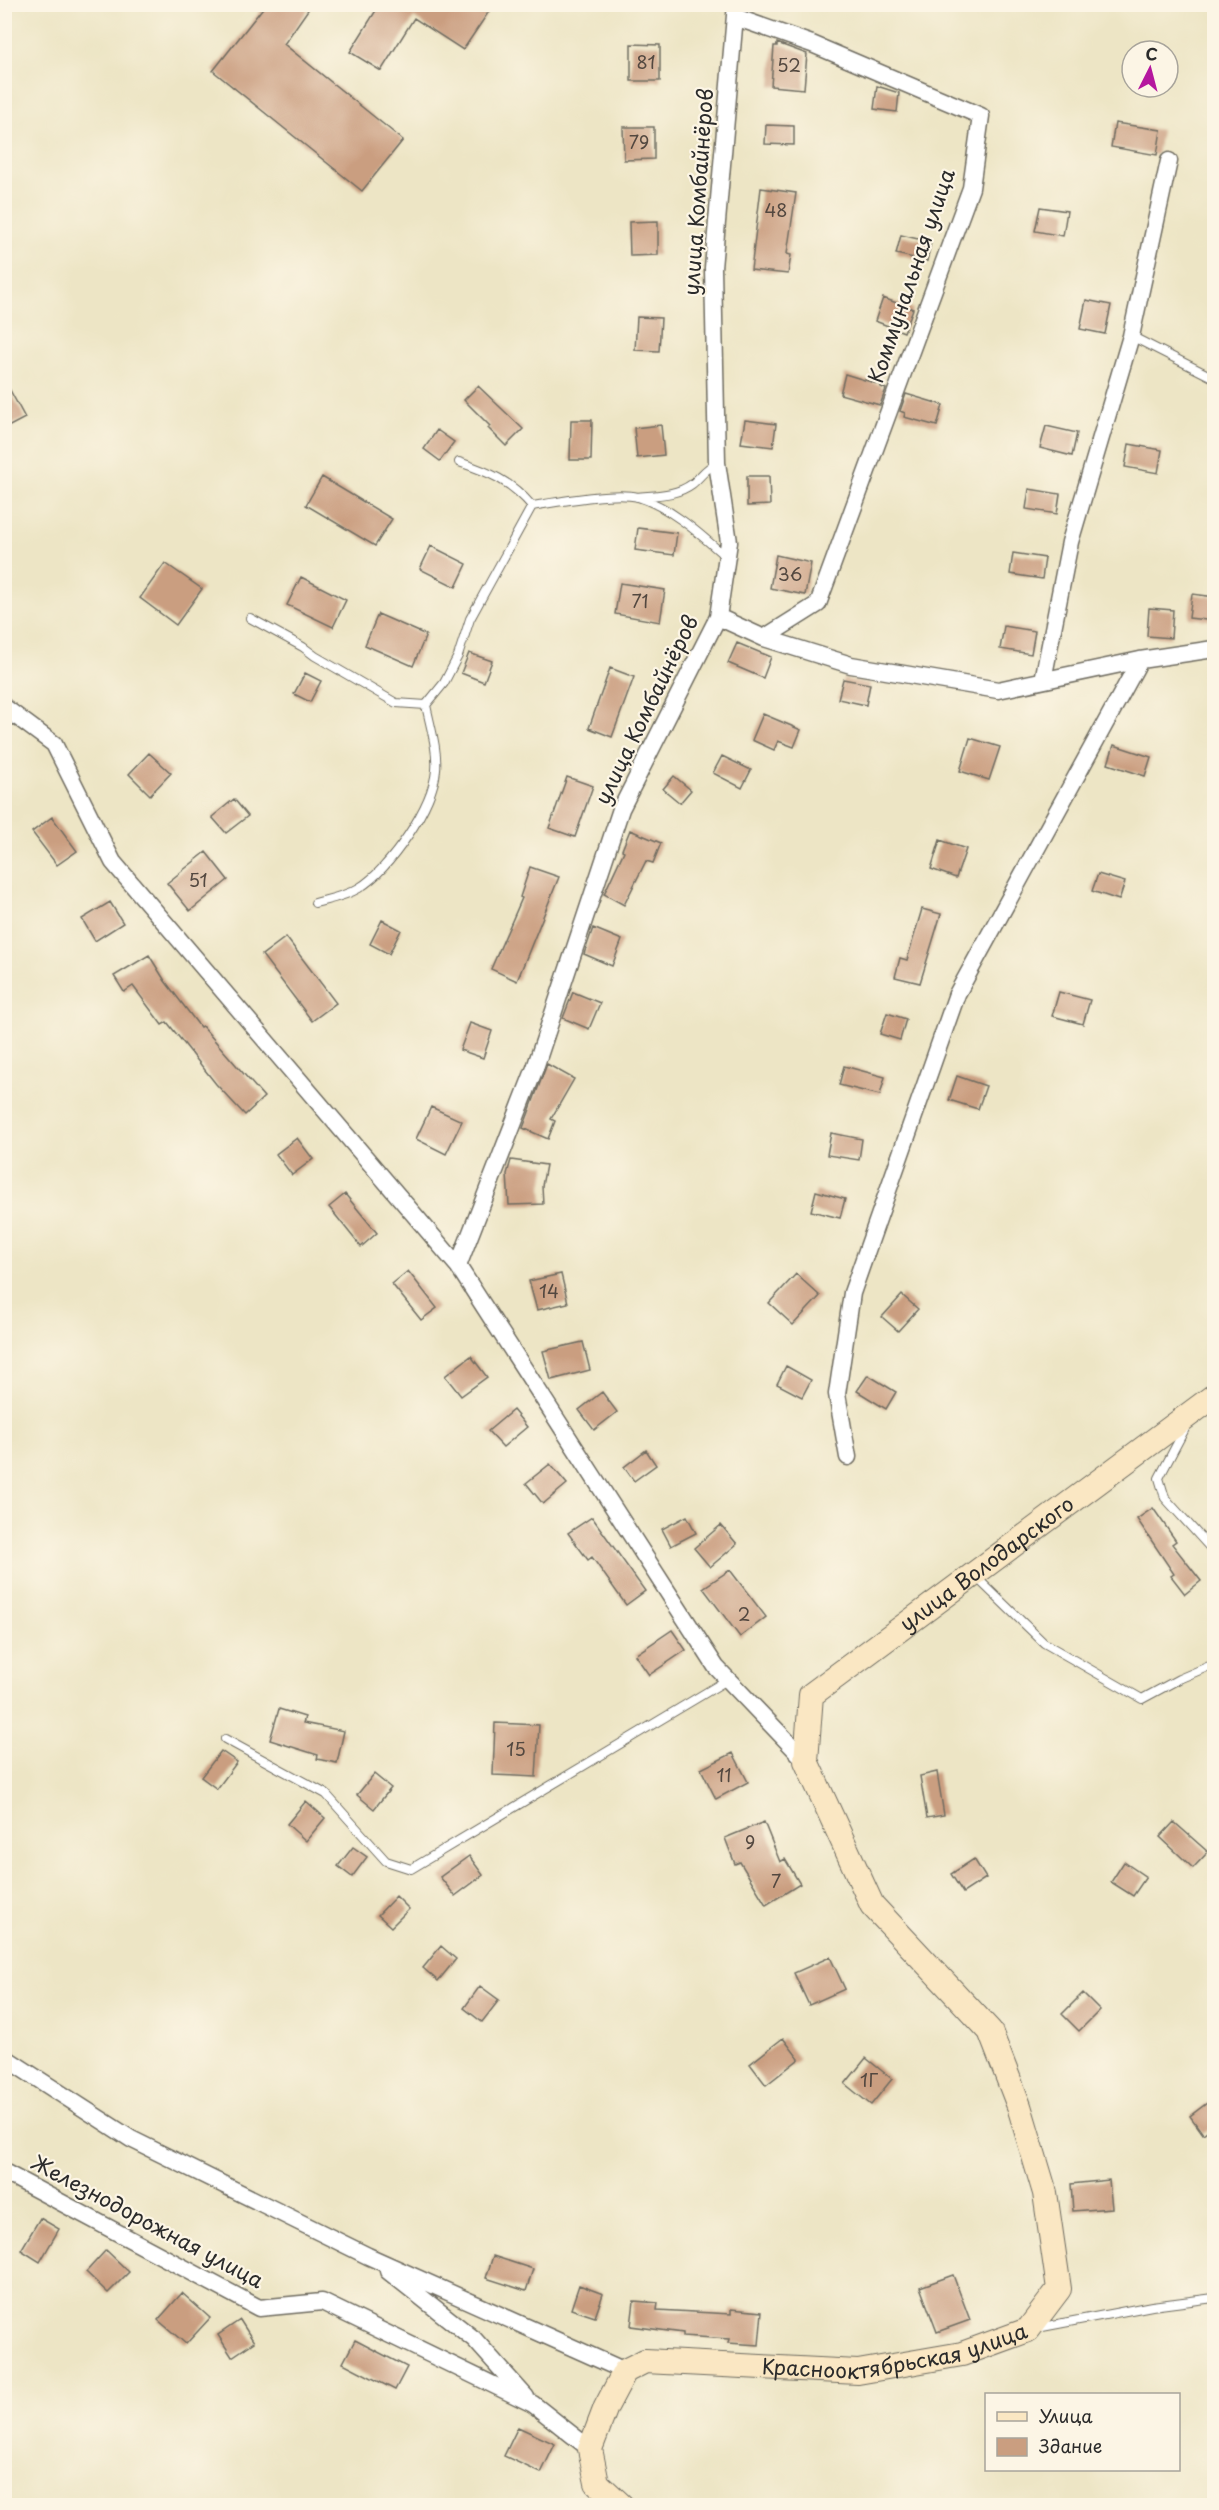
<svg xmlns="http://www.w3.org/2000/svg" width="1219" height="2510" font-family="'Playpen Sans',sans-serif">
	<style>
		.building { fill: #ca9e80 }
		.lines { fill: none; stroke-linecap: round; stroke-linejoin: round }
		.lane-casing { stroke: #6f6c61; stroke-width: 10 }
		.street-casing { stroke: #6f6c61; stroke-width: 19 }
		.secondary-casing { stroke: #6f6c61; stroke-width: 26 }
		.lane { stroke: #fff; stroke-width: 8 }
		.street { stroke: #fff; stroke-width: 16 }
		.secondary { stroke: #fae7c3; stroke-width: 24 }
		.labels { text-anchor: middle; stroke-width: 4.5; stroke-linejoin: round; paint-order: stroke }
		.number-label { font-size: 18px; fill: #534840 }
		.street-label { font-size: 21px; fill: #2b2b2b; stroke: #fcf5e5 }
	</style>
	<rect width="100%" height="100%" fill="#fcf5e5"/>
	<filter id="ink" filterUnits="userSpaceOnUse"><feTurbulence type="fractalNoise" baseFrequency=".0167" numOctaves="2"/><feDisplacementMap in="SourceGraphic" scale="12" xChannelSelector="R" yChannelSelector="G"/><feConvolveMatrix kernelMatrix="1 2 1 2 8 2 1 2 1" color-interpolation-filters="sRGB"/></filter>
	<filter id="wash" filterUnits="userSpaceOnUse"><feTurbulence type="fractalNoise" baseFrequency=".008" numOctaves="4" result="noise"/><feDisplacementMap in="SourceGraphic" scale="24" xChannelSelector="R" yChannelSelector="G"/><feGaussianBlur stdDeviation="1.35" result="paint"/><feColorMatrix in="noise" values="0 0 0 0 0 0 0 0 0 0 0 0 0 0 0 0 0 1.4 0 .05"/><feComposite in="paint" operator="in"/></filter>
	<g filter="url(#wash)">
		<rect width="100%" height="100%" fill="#ede5c5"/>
		<g id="blocks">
			<!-- building -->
			<path class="building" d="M266 4H312L284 44 403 140 362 191 213 71Z
				M380 4H494L463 50 414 18 381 71 350 52Z
				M777 43 807 54 804 89 771 86 774 46H777Z
				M631 44 660 45V81H631Z
				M877 86 899 93 897 112 874 109Z
				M1115 123 1161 130 1157 155 1111 147Z
				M766 125 794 126V145L765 144Z
				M623 127H654V159L624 160Z
				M761 188 796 193 787 254 791 255 788 274 751 270Z
				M1040 207 1067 211 1063 236 1035 231Z
				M658 221V255L630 256 629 222Z
				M901 235 931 242 927 261 896 254Z
				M883 298 913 309 904 332 875 321Z
				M1086 300 1111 305 1105 334 1080 329Z
				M637 317 661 318 659 351 635 350Z
				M845 374 881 385V387L886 389 880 405 840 394Z
				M4 379 25 418 4 429Z
				M478 386 523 429 506 446 488 428 490 426 464 400Z
				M906 394 943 405 937 426 904 417 905 413 900 411Z
				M571 420H592L591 460H570Z
				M745 420 776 424 773 447 741 443Z
				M661 425 664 455 637 458 634 428Z
				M1046 426 1077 433 1072 456 1040 448Z
				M437 430 454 442 440 461 424 449Z
				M1129 444 1162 450 1158 473 1125 467Z
				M747 476H769L770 505 747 506Z
				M322 477 392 519 375 546 306 505Z
				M1029 489 1060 494 1057 514 1026 509Z
				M638 528 677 533 674 555 635 550Z
				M431 546 467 564 456 587 420 569Z
				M1013 553 1045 558 1042 579 1010 574Z
				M776 555 811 563 805 595 770 588Z
				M165 563 202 589 176 625 140 598Z
				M301 577 346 600 333 627 287 605Z
				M620 583 665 590 660 622 615 614Z
				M1192 594 1215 597V621L1189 618Z
				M1149 608 1173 610 1171 638 1147 636Z
				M378 614 426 635 413 666 365 645Z
				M1004 626 1035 631 1031 654 1000 649Z
				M737 643 771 657 763 678 728 663Z
				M469 653 492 661 484 682 461 673Z
				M610 668 634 677 612 737 589 728Z
				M305 673 321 681 310 702 294 694Z
				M843 679 870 684 866 705 838 699Z
				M763 714 801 730 794 747 778 741 774 750 752 740Z
				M970 738 1000 747 989 780 960 771Z
				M1114 745 1151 757 1145 776 1108 764Z
				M149 753 171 773 150 795 129 774Z
				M722 756 751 770 742 788 713 773Z
				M674 776 691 790 680 803 663 789Z
				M567 777 593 786 575 837 549 828Z
				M234 799 248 816 226 833 212 817Z
				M52 817 77 851 57 865 32 832Z
				M630 830 661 843 653 863 646 861 624 905 604 894 624 851 622 850Z
				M940 840 966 849 956 878 931 869Z
				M206 852 228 880 190 911 167 883Z
				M530 867 559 877 517 981 491 969 522 898 520 897Z
				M1098 874 1125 882 1119 900 1092 891Z
				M110 902 123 923 95 941 82 919Z
				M922 909 941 914 920 983 895 977 900 958 907 960Z
				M382 920 401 930 389 954 370 944Z
				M593 928 622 940 612 966 584 954Z
				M286 937 336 1003 312 1021 262 955Z
				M149 955 165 981 200 1027 202 1026 264 1097 245 1115 216 1084 167 1022 162 1025 133 986 124 992 114 976Z
				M573 992 600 1003 589 1029 563 1018Z
				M1059 992 1090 1000 1083 1024 1052 1016Z
				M887 1013 906 1019 900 1040 880 1034Z
				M470 1023 492 1031 483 1058 460 1050Z
				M547 1064 574 1079 551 1119 555 1121 548 1139 523 1128Z
				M844 1066 885 1077 880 1095 839 1085Z
				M957 1076 986 1086 978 1109 949 1100Z
				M431 1107 462 1121 446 1154 416 1139Z
				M831 1133 862 1139 859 1160 827 1155Z
				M297 1138 313 1159 292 1175 276 1154Z
				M511 1160 546 1165 542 1186 543 1204 509 1205 507 1174Z
				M816 1191 845 1199 840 1218 811 1211Z
				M345 1194 377 1233 361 1247 329 1207Z
				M408 1271 437 1308 421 1320 392 1284Z
				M561 1274 568 1303 537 1310 529 1281Z
				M796 1274 820 1296 793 1325 769 1303Z
				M902 1295 918 1309 898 1331 882 1317Z
				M583 1342 590 1370 551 1380 543 1351Z
				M471 1356 487 1377 461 1396 445 1376Z
				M786 1366 811 1380 802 1397 777 1384Z
				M868 1375 896 1392 886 1409 857 1391Z
				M602 1392 617 1412 594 1430 579 1410Z
				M513 1410 527 1427 503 1447 488 1431Z
				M646 1450 656 1465 634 1481 624 1467Z
				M550 1464 567 1484 543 1504 526 1483Z
				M1153 1508 1176 1541 1172 1544 1201 1581 1185 1594 1171 1576 1174 1574 1137 1519Z
				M687 1516 696 1533 671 1546 662 1529Z
				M592 1517 645 1591 626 1605 592 1557 588 1560 568 1533Z
				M721 1525 737 1544 710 1567 694 1548Z
				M730 1570 766 1617 740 1637 703 1588Z
				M672 1630 686 1650 649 1675 635 1655Z
				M279 1709 305 1717 303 1723 344 1731 337 1763 317 1759 318 1755 270 1740Z
				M495 1723 539 1725 536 1777 493 1775Z
				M221 1751 237 1762 217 1789 201 1777Z
				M733 1753 748 1782 716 1799 701 1769Z
				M937 1772 944 1815 927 1818 920 1776Z
				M374 1774 391 1788 374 1809 357 1795Z
				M306 1801 325 1818 306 1841 287 1824Z
				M764 1822 780 1862 785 1859 800 1884 766 1905 740 1862 735 1864 725 1838Z
				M1174 1822 1208 1852 1193 1868 1160 1837Z
				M353 1847 367 1857 352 1877 338 1866Z
				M469 1856 483 1875 455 1896 440 1877Z
				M974 1859 986 1878 963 1893 951 1874Z
				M1124 1862 1146 1877 1133 1896 1111 1882Z
				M396 1896 409 1909 391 1927 378 1915Z
				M441 1946 456 1959 438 1981 423 1968Z
				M830 1957 845 1989 809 2005 794 1973Z
				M480 1986 499 2000 482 2022 464 2008Z
				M1083 1993 1100 2010 1079 2031 1062 2014Z
				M783 2038 799 2059 766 2085 750 2064Z
				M866 2058 892 2079 871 2105 845 2084Z
				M1207 2103 1215 2113V2125L1203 2134 1190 2116Z
				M1109 2180 1112 2208 1073 2211 1071 2184Z
				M40 2218 59 2229 40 2262 21 2250Z
				M106 2250 129 2272 108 2293 86 2272Z
				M493 2256 533 2269 526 2291 486 2278Z
				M953 2275 970 2320 937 2332 920 2287Z
				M579 2285 603 2294 595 2317 571 2309Z
				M182 2293 210 2318 186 2344 158 2320Z
				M634 2301 658 2303 657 2310 731 2314V2309L762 2312 759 2345 728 2343 729 2339 683 2336V2333L631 2326Z
				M240 2320 254 2342 232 2357 218 2335Z
				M355 2340 407 2367 395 2390 343 2363Z
				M518 2427 555 2444 541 2473 504 2456Z"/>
		</g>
	</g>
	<g filter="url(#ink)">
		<use href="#blocks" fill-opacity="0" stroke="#6f6c61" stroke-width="1.5"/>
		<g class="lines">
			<!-- lane casing -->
			<g class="lane-casing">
				<path id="lane" d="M1131 336 1214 378
					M459 462C489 472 511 481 532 506
					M637 497C655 495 676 496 692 484 701 477 705 468 717 463
					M250 618 303 647 315 656 396 703 426 705 444 683 458 656 470 619 532 506C557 502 615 491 638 497 672 508 700 534 726 557
					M315 903C330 899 346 896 359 888 390 869 433 806 436 770 438 750 430 725 426 705
					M1187 1425 1159 1478 1165 1498 1214 1552
					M974 1575 1044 1643 1142 1699 1179 1679 1214 1664
					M225 1739 326 1794 386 1861 411 1869 727 1680
					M1037 2328 1152 2306 1214 2298"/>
			</g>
			<!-- street casing -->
			<g class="street-casing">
				<path id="street" d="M735 17 812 44 981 116 971 188 818 604 764 638
					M718 617 764 638 851 665 998 690 1140 660 1214 649
					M1043 680 1070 542 1131 336 1169 161
					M4 707 54 744 113 862 458 1266 716 1667 806 1761
					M458 1266 535 1068 621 809 718 617 729 542 717 463 713 268 736 4
					M848 1457 837 1394 852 1293 957 994 1140 660
					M4 2057 131 2139 368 2256 625 2371
					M4 2172 259 2308 322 2302 533 2404 590 2449
					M388 2271 474 2339 526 2397"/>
			</g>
			<!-- secondary casing -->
			<g class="secondary-casing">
				<g id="secondary">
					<path id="s1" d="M622 2506 597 2483 590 2449 606 2407 625 2371 645 2361 858 2372 962 2354 1028 2330 1059 2289 1045 2193 1019 2106 990 2031 872 1905 806 1761 811 1695 1214 1396"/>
				</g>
			</g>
			<!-- lane -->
			<use href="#lane" class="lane"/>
			<!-- street -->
			<use href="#street" class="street"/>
			<!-- secondary -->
			<use href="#secondary" class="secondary"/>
		</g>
	</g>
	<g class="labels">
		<!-- number labels -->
		<g class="number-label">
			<text x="646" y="69">81</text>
			<text x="789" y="72">52</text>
			<text x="639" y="149">79</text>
			<text x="776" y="217">48</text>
			<text x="790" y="581">36</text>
			<text x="640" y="608">71</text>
			<text x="198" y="887">51</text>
			<text x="549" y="1298">14</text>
			<text x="744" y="1621">2</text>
			<text x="516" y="1756">15</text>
			<text x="724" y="1782">11</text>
			<text x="750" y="1849">9</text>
			<text x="776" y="1888">7</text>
			<text x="869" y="2087">1Г</text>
		</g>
		<!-- street labels -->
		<g class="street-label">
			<text transform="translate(699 192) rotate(-86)" y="7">улица Комбайнёров</text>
			<text transform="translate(912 276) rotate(-71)" y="7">Коммунальная улица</text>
			<text transform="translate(647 710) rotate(-64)" y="7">улица Комбайнёров</text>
			<text dy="7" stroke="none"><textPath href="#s1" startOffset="1502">улица Володарского</textPath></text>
			<text transform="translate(147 2222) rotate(28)" y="7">Железнодорожная улица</text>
			<text dy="7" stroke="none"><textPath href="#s1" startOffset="429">Краснооктябрьская улица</textPath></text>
		</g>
	</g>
	<!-- margin -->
	<rect width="1219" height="2510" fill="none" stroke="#fcf5e5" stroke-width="24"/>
	<!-- legend -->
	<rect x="985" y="2393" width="195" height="78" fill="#fcf5e5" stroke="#a8a49b" stroke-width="1.5"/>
	<rect x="997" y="2412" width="30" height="9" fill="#fae7c3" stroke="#a8a49b" stroke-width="1.5"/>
	<text x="1039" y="2423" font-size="18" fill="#2b2b2b">Улица</text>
	<rect x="997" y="2438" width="30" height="18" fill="#ca9e80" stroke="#a8a49b" stroke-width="1.5"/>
	<text x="1039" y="2453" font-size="18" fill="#2b2b2b">Здание</text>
	<!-- north arrow -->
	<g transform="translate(1150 69) rotate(6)"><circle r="28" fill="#fcf5e5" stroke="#a8a49b" stroke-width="1.5"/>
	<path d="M0-4.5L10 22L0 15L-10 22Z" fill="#b5179e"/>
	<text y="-9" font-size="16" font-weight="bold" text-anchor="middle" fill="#2b2b2b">С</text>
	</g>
</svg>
